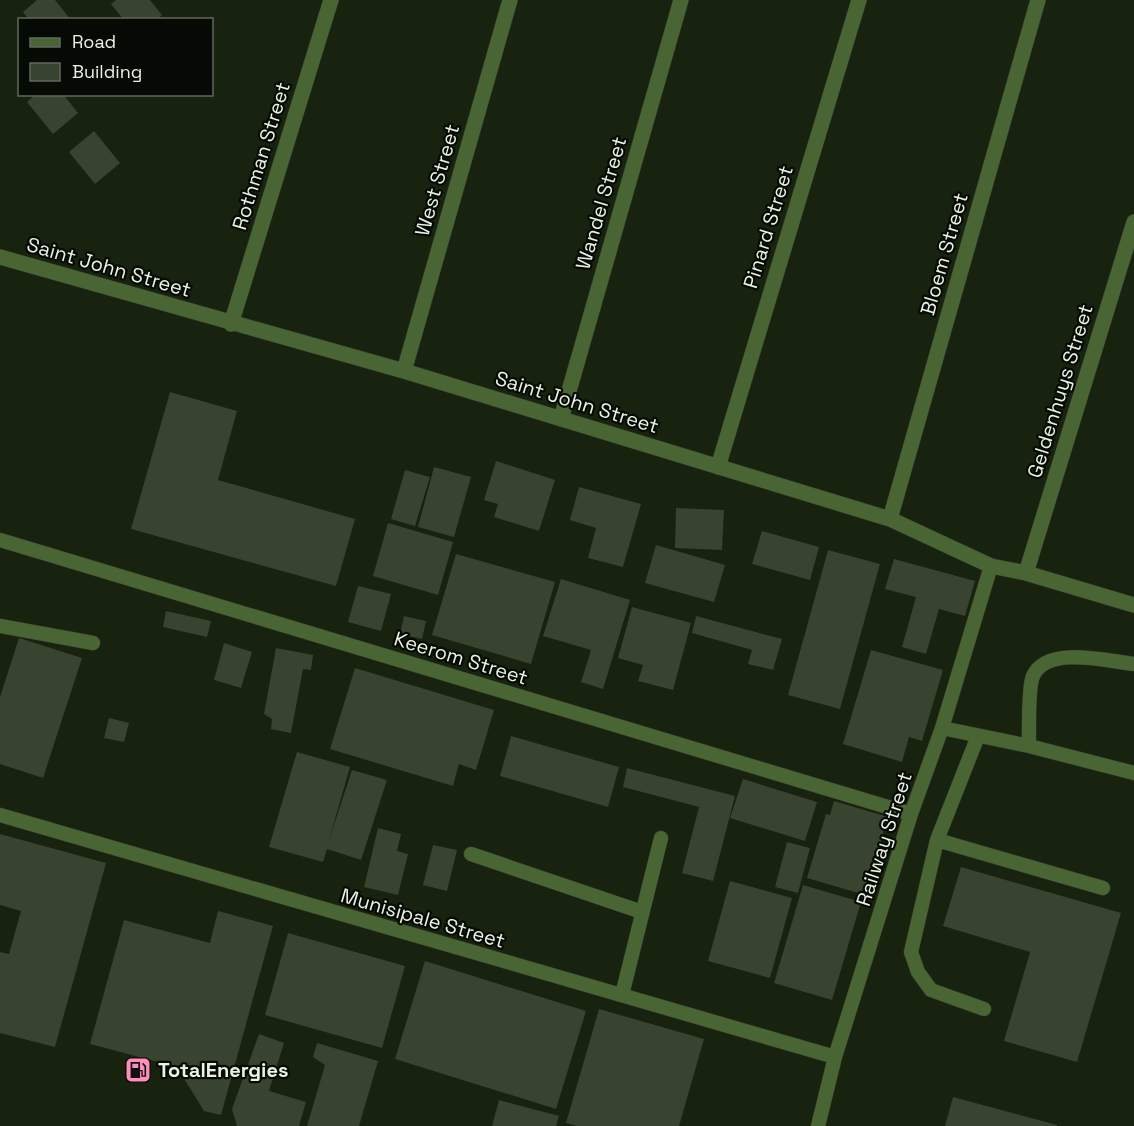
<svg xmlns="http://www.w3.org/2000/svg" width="1134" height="1126" font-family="'Space Grotesk',sans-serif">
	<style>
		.building { fill: #38442f }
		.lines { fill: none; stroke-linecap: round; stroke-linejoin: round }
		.service-casing { stroke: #353f2d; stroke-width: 15 }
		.minor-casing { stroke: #353f2d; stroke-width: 16 }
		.service { stroke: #4a6534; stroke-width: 14 }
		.minor { stroke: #4a6534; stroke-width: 15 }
		.labels { text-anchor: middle; stroke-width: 4.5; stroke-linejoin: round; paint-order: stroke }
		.street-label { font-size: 20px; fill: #eaf2e5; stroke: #060a04 }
		.poi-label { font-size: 20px; font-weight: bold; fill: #eaf2e5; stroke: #060a04; text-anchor: start }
	</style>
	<rect width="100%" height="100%" fill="#17220f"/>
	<!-- building -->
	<path class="building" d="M37 0H55L71 20H29L23 12Z
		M116 0H150L162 15 157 20H124L111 4Z
		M36 94H63L78 113 53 134 27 102Z
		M94 131 120 163 95 184 69 152Z
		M170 392 237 411 218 480 355 519 336 586 131 529Z
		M496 461 555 480 539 531 494 517 498 504 484 500Z
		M434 467 471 477 454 537 418 527Z
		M405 470 430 477 415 526 391 519Z
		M579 487 641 504 623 567 588 558 596 528 570 520Z
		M676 508 724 510 722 550 675 548Z
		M388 523 453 542 438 595 373 576Z
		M762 531 819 547 810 580 752 564Z
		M656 545 725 565 714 602 645 583Z
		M828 550 880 564 840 709 788 695Z
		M456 554 555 582 531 664 432 635Z
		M894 559 975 581 965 616 939 609 926 654 902 647 916 597 885 589Z
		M561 579 630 600 603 689 581 682 591 650 543 636Z
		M358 586 391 594 381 631 348 622Z
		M632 607 691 623 673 690 638 681 643 665 618 658Z
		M166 611 211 621 207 637 163 627Z
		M404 616 426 621 422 639 400 634Z
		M696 616 782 639 773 670 748 664 752 650 692 633Z
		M19 638 82 658 43 778 0 764V697Z
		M224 643 252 652 241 688 214 680Z
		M276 648 313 655 311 670 303 669 291 733 271 729 272 719 264 714Z
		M871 650 943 670 922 741 909 737 902 762 843 744Z
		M355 668 494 710 476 770 459 764 453 786 330 749Z
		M109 718 129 723 124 742 104 738Z
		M511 736 619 767 608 807 500 776Z
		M297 752 350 767 329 840 352 770 387 780 361 860 327 849 323 862 269 847Z
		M627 768 735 796 713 881 682 873 699 807 623 787Z
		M743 779 817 802 805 841 730 818Z
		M834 801 888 817 865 895 807 878 826 814 830 815Z
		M378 828 401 834 397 851 408 854 398 895 364 887Z
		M0 834 106 863 55 1047 0 1033V952L9 954 21 911 0 905Z
		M787 842 810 848 798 893 775 887Z
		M433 845 457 850 447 891 423 885Z
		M961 867 1121 913 1077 1062 1004 1041 1030 952 943 926Z
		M730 881 792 898 770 978 708 961Z
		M803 885 861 902 832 1000 774 983Z
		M218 911 273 926 221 1115 204 1111 177 1067 90 1044 124 920 210 943Z
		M288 933 405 966 382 1048 265 1015Z
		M425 961 586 1011 556 1109 395 1059Z
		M599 1009 704 1039 679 1126H577L566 1123Z
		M259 1034 284 1043 269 1091 306 1102 299 1126H237L232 1109Z
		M317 1043 378 1061 359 1126H307L325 1065 313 1057Z
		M953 1097 1057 1125V1126H945Z
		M499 1100 559 1116 556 1126H492Z"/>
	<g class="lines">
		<!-- service casing -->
		<g class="service-casing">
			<path id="service" d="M0 540 911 814
				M0 626 93 643
				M942 728 1029 746 1134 773
				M978 736 937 840 911 952 918 972 931 990 984 1009
				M1029 746C1029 731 1028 687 1033 676 1047 645 1107 661 1134 664
				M0 815 835 1057
				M937 840 1103 888
				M471 854 642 912
				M622 995 661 838
				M818 1126 835 1057 911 814 942 728 991 566"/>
		</g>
		<!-- minor casing -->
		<g class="minor-casing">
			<path id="minor" d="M0 257 404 371 890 519 991 566 1026 573 1134 605
				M231 324 331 0
				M404 371 510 0
				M561 419 681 0
				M718 467 859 0
				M890 519 1038 0
				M1026 573 1134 222"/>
		</g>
		<!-- service -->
		<use href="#service" class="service"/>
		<!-- minor -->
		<use href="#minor" class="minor"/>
	</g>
	<!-- icons -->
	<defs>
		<g id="fuel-square" transform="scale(1.35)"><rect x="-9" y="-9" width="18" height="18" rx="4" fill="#ff8eba" stroke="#060a04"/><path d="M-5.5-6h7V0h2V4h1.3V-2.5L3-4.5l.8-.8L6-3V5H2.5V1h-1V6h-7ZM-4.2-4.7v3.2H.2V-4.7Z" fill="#111"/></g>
	</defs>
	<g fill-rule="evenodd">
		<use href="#fuel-square" x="138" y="1070"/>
	</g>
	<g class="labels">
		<!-- street labels -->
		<g class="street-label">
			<text transform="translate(261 156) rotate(-73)" y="7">Rothman Street</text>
			<text transform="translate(437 180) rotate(-74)" y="7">West Street</text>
			<text transform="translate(601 203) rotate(-74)" y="7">Wandel Street</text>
			<text transform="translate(768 227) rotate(-73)" y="7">Pinard Street</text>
			<text transform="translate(944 254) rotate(-74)" y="7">Bloem Street</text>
			<text transform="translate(109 267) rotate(16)" y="7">Saint John Street</text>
			<text transform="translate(1060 391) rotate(-73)" y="7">Geldenhuys Street</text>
			<text transform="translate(577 402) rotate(17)" y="7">Saint John Street</text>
			<text transform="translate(461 658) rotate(17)" y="7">Keerom Street</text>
			<text transform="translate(884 839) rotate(-72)" y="7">Railway Street</text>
			<text transform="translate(423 918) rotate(16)" y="7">Munisipale Street</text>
		</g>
		<!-- poi labels -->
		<g class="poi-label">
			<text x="158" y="1077">TotalEnergies</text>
		</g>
	</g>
	<!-- legend -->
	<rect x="18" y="18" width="195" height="78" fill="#060a04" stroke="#61675e" stroke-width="1.5"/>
	<rect x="30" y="38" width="30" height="9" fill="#4a6534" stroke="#61675e" stroke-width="1.5"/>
	<text x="72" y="48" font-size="18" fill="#eaf2e5">Road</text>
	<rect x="30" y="63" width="30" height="18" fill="#38442f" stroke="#61675e" stroke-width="1.5"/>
	<text x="72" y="78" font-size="18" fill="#eaf2e5">Building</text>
</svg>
